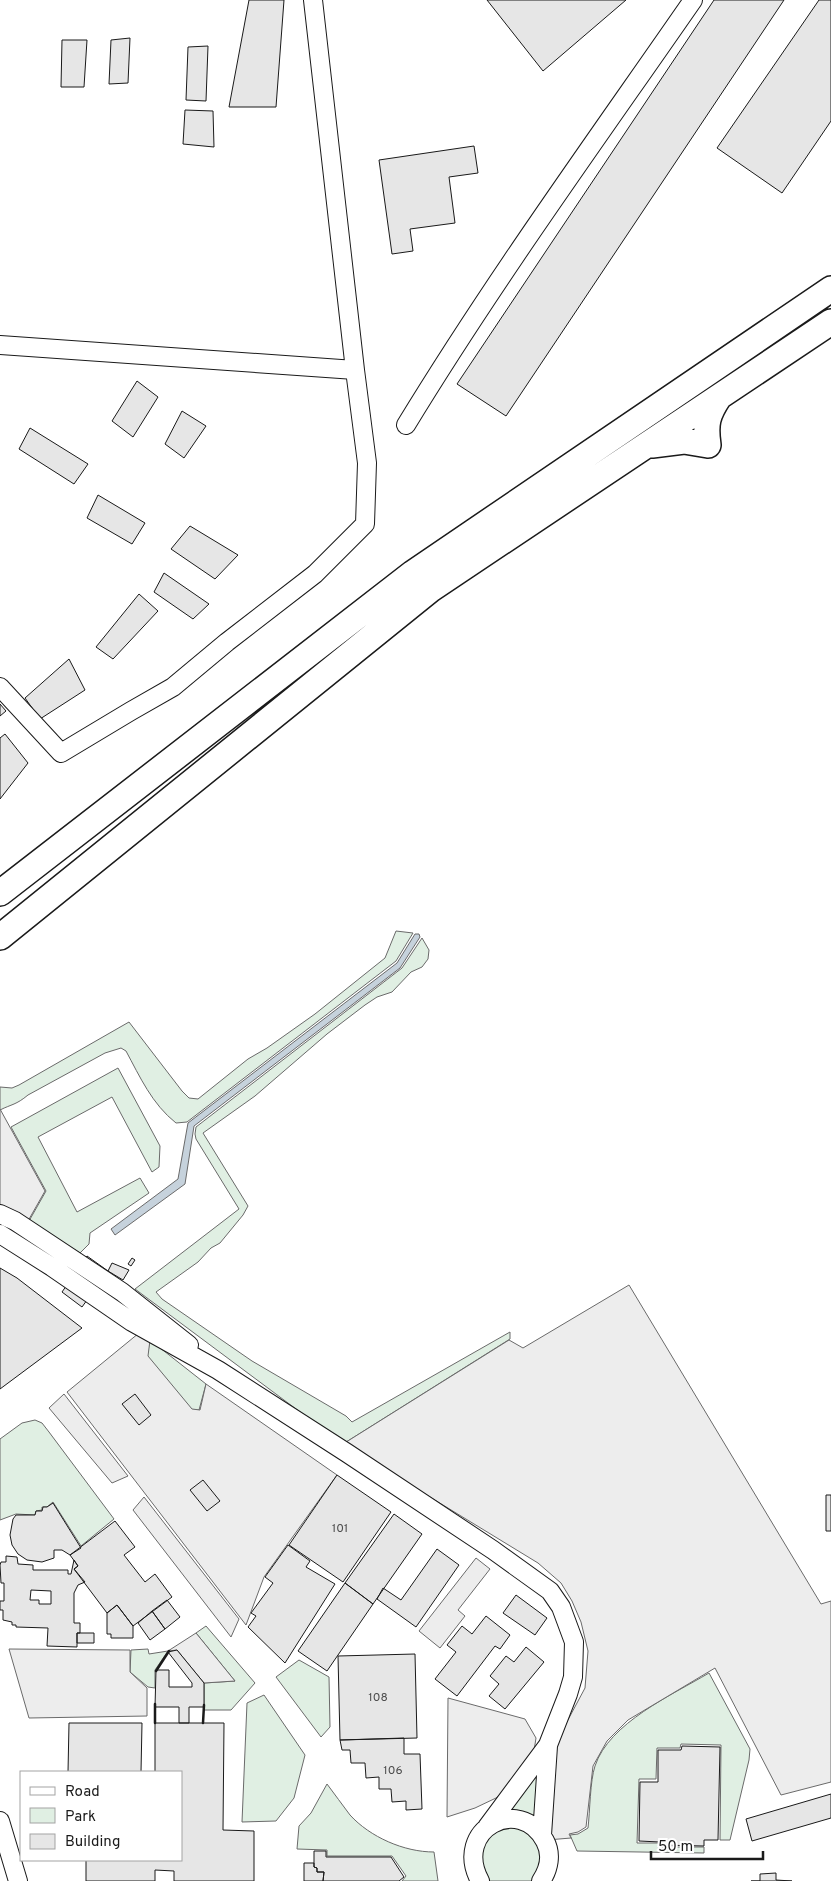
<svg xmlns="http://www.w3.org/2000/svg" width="831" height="1881" font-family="Overpass,sans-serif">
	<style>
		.green { fill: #e0efe3; stroke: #6a6a6a }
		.parking { fill: #ededed; stroke: #6a6a6a }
		.water { fill: #c6d2dc; stroke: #6a6a6a }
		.building { fill: #e6e6e6; stroke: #1a1a1a; fill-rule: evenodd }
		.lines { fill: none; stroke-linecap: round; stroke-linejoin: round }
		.minor-casing { stroke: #1a1a1a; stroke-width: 20 }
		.highway-casing { stroke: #1a1a1a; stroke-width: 28 }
		.minor { stroke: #fff; stroke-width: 18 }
		.highway { stroke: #fff; stroke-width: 25 }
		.wall { stroke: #1a1a1a; stroke-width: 2.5 }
		.labels { text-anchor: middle; stroke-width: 4; stroke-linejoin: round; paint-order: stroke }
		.number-label { font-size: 12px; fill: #4d4d4d }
	</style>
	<rect width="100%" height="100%" fill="#fff"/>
	<!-- green -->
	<path class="green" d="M396 931 413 933 396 961 187 1122 176 1123C152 1104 140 1077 126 1051L121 1048 105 1053 28 1095C16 1105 12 1104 0 1110V1087L12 1088 19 1085 129 1022 182 1091 189 1098 198 1099 248 1059 267 1048 315 1014 385 958Z
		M422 938 429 950 428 959 422 967 411 972 392 992 377 997 365 1005 327 1034 255 1096 203 1133 248 1206 243 1215 220 1243 211 1248 198 1262 156 1292 162 1299 252 1361 346 1416 352 1422 510 1332V1339L343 1444 135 1289 239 1209 196 1139 195 1134 196 1127 402 968Z
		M118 1068 160 1146 159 1167 152 1172 112 1097 38 1137 77 1212 140 1178 149 1193 90 1233 89 1244 80 1253 29 1221 46 1191 11 1127Z
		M150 1340 206 1384 199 1410H192L147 1356Z
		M35 1420 42 1423 49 1432 114 1519 81 1546 53 1502 47 1507H42V1510L36 1511 35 1515 16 1514 0 1520V1439L22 1423Z
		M206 1626 255 1683 231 1710H204V1683L235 1681 196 1633Z
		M148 1649 149 1654 168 1651 155 1670V1688L148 1687 130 1672 131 1650Z
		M299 1660 329 1677 330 1727 321 1737 276 1677Z
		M709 1673 750 1749 749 1760 730 1840H720L721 1745 681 1744 680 1748H657L656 1779H639L637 1843H659V1847H704V1853L577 1851 570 1835 578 1834 588 1828C590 1811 590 1781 595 1766 609 1723 672 1695 709 1673Z
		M264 1695 305 1755 294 1798 276 1821 242 1822 247 1703Z
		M545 1753 540 1830 504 1818Z
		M327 1784C335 1794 342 1805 350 1815 370 1837 404 1852 434 1852L438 1881H402L406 1876 392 1856H327V1850L297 1849 299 1826 311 1813Z
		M507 1822 543 1841 539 1881H484L477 1848Z"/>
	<!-- parking -->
	<path class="parking" d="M0 1109 45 1191 28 1221 0 1209Z
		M629 1285 821 1604 831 1601V1782L781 1795 715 1668 628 1720 607 1741 593 1766 586 1827 578 1832 569 1834 571 1838 547 1840 554 1746 585 1688 588 1651 581 1622 572 1601 561 1583 538 1563 343 1444 509 1340 523 1348Z
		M139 1333 150 1340 148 1356 192 1409 200 1410 206 1384 337 1475 264 1577 246 1625 67 1392Z
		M64 1394 128 1476 112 1483 49 1408Z
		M144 1497 239 1619 231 1637 133 1510Z
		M476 1558 490 1569 458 1610 465 1616 440 1648 419 1631Z
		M196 1633 235 1681 204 1683 177 1650 168 1651Z
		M9 1649 130 1650V1672L147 1688V1716L29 1718Z
		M448 1698 525 1719 536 1738 533 1757 519 1779 496 1798 475 1808 447 1817Z"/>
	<!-- water -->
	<path class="water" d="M415 934H419L420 937 400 968 194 1126 185 1184 115 1235 111 1229 178 1179 188 1123 397 963Z"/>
	<!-- building -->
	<path class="building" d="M249 0H284L276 107H229Z
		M487 0H626L543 71Z
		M714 0H784L506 416 457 384Z
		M819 0H831V121L782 193 717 148Z
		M130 38 128 83 109 84 111 40Z
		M62 40H87L84 87H61Z
		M208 46 206 101 186 100 188 47Z
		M185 110 213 111 214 147 183 144Z
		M474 146 478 173 449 177 455 223 410 229 413 251 392 254 379 160Z
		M137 381 158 397 133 437 112 421Z
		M182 411 206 426 184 458 165 444Z
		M30 428 88 464 74 484 19 449Z
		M98 495 145 523 132 544 87 518Z
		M190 526 238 555 215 579 171 549Z
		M164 573 209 604 193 619 154 592Z
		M139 594 158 611 113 659 96 647Z
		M69 659 85 690 40 719 25 698Z
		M0 704 6 711 0 716Z
		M5 734 28 763 0 799V738Z
		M87 1256 108 1271 82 1307 62 1292Z
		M132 1258 135 1260 131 1266 128 1264Z
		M112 1263 129 1270 123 1280 108 1271Z
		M0 1268 17 1278 82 1328 0 1389Z
		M135 1394 151 1415 139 1425 122 1404Z
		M337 1475 391 1512 343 1582 289 1545Z
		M203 1480 220 1501 207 1511 190 1490Z
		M826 1495H831V1531H826Z
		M53 1503 81 1548 70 1555 62 1550H54V1558L42 1562 27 1560 18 1554 12 1545 10 1535 13 1519 16 1515H35L36 1511H42L43 1507H47Z
		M394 1514 422 1534 373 1604 345 1583Z
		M115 1521 135 1547 124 1555 145 1582 155 1574 172 1597 133 1626 117 1605 107 1613 74 1569 78 1566 70 1555Z
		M288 1545 310 1561 306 1567 335 1584 285 1663 248 1627 256 1616 251 1613 273 1583 265 1577Z
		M437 1549 459 1565 416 1627 377 1599 383 1588 401 1600Z
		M6 1556 17 1557 18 1564 33 1565V1570H68V1574H71L74 1560 78 1566 74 1569 85 1582 78 1585 74 1593V1623H80V1633H77V1647L47 1646 48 1628 16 1627V1625H12V1622L3 1620V1610H0V1601H4V1583H1L0 1565 1 1562H6ZM31 1590 51 1591V1604H39V1600H30Z
		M345 1583 373 1604 327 1671 298 1651Z
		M516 1595 547 1618 535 1635 503 1613Z
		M167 1600 180 1617 165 1629 152 1611Z
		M117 1605 133 1626V1638H111V1634H107V1613Z
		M152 1611 165 1629 150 1640 138 1623Z
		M486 1616 510 1635 500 1649 495 1646 457 1696 435 1679 456 1652 447 1645 462 1626 472 1634Z
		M77 1633H94V1643H77Z
		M526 1647 544 1662 505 1709 489 1696 499 1684 490 1676 506 1656 514 1662Z
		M177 1650 204 1683V1707H189V1723H179V1707H155L156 1670H169V1687H192V1683L168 1652Z
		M415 1654 417 1738 340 1740 338 1656Z
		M69 1723H142L141 1772H68Z
		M155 1723H224L223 1830 254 1831V1881H174V1871L155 1870V1881H86V1860H181V1772H155Z
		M404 1738V1754H420L422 1809 406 1810V1801L392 1802 391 1789H379V1777L366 1778 365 1763H351L350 1750H342L340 1740Z
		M682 1746 720 1747 718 1840H704V1846L660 1845V1842L639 1841 640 1782H658V1750H681Z
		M831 1794V1818L752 1841 746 1819Z
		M314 1851H326V1857H391L404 1877 399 1881H323L324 1872H317V1868L314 1867Z
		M304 1863H314V1867L317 1868V1872H324L323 1881H304Z
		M776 1873V1880L792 1881H751H760V1874Z"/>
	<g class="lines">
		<!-- minor casing -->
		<g class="minor-casing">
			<path id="minor" d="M0 345 355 370 313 0
				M406 425C495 279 596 140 693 0
				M0 687 61 753 131 711 173 687 227 642 315 574 365 524 367 463 355 370
				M0 1214 15 1221 122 1292 189 1345
				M0 1234 52 1267 132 1322 218 1370 347 1453 493 1550 550 1591 561 1607 574 1642 573 1677 568 1694 548 1745 487 1827
				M0 1821 18 1881
				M542 1835 548 1746
				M480 1881C452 1829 520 1794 545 1841 552 1854 549 1869 541 1881"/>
		</g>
		<!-- highway casing -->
		<g class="highway-casing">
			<path id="highway" d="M652 445 684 441 708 445C705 424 707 415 719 397
				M0 893 413 573 831 289
				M0 937 431 589 831 322"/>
		</g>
		<!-- minor -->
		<use href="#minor" class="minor"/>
		<!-- highway -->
		<use href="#highway" class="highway"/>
		<!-- wall -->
		<path class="wall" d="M156 1671 169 1651
			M155 1723V1704
			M203 1723 204 1705"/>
	</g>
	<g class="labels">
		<!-- number labels -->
		<g class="number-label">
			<text x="340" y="1532">101</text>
			<text x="378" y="1701">108</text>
			<text x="393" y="1774">106</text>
		</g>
	</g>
	<!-- legend -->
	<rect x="20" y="1771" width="162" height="90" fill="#ffffff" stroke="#a3a3a3"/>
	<rect x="30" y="1787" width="25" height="8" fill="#ffffff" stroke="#a3a3a3"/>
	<text x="65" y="1796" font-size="15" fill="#1a1a1a">Road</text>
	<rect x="30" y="1808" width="25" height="15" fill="#e0efe3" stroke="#a3a3a3"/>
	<text x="65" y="1821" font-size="15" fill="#1a1a1a">Park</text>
	<rect x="30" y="1834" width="25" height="15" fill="#e6e6e6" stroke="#a3a3a3"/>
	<text x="65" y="1846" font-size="15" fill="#1a1a1a">Building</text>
	<!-- scale -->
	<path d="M651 1851v8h112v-8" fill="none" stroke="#1a1a1a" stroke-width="2.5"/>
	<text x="658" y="1851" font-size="15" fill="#1a1a1a" stroke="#ffffff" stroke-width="4" paint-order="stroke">50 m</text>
</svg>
